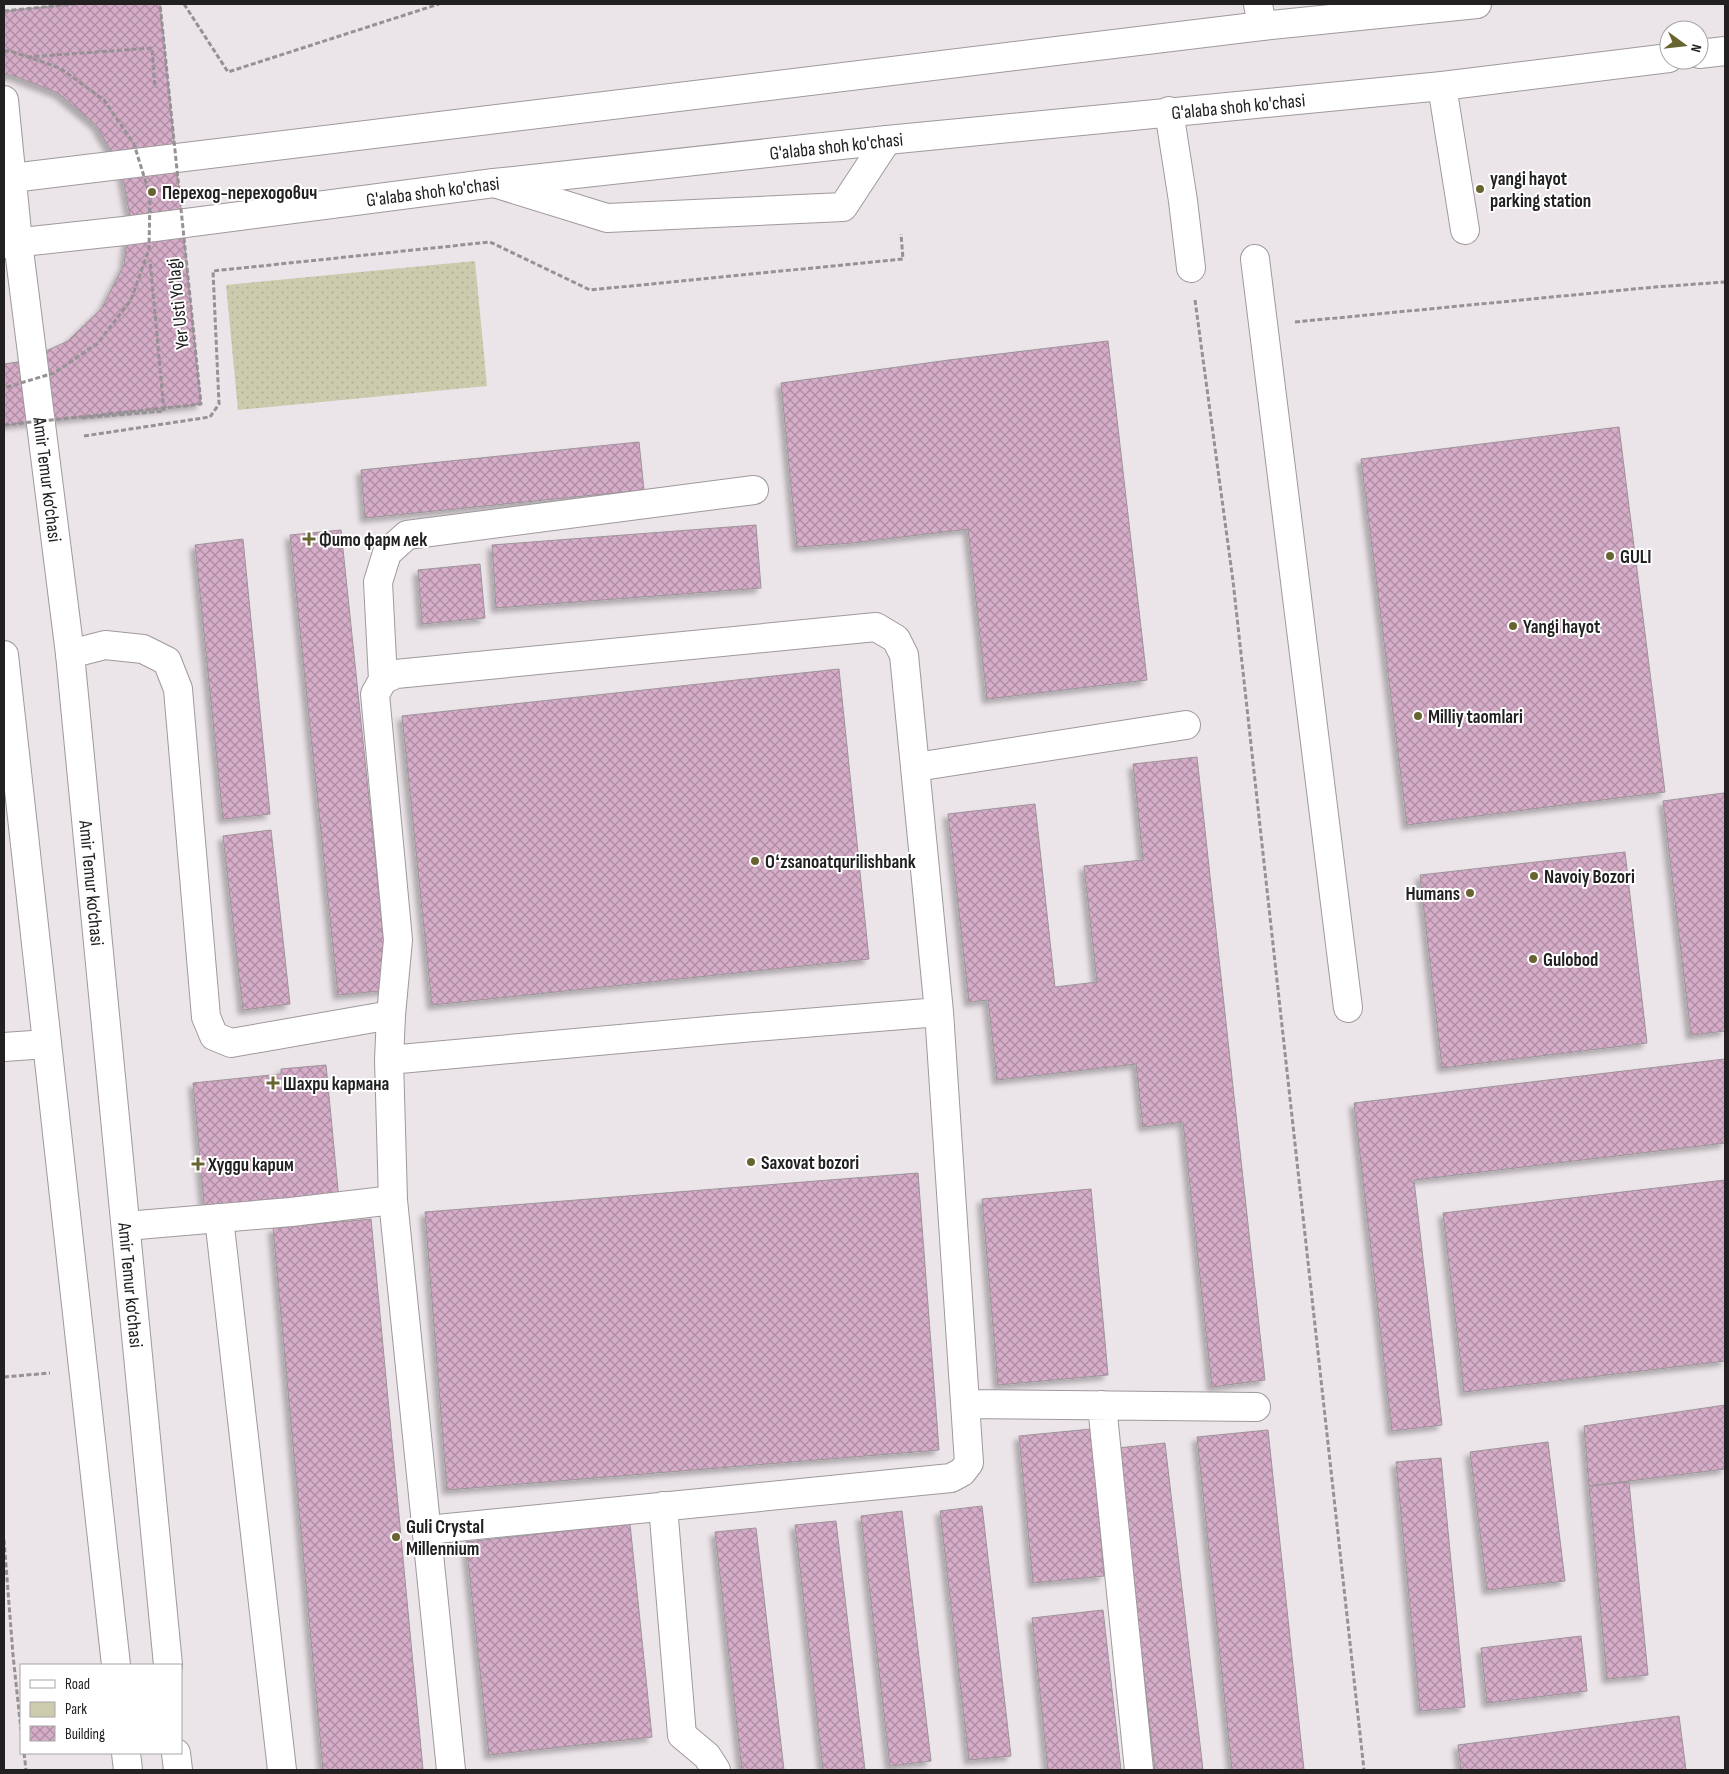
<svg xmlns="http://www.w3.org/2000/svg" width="1729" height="1774" font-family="'Sofia Sans Condensed',sans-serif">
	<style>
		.green { fill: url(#green-dots) }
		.building { fill: url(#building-cross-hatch); stroke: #9c9599; filter: url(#shadow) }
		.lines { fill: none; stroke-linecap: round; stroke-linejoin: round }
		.minor-casing { stroke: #9f989c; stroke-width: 30 }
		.major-casing { stroke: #9f989c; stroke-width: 30 }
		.path { stroke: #969195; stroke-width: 3; stroke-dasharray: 5 2.5; stroke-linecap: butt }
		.minor { stroke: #fff; stroke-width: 28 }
		.major { stroke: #fff; stroke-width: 28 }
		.path-bridge { stroke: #969195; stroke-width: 3; stroke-dasharray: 5 2.5; stroke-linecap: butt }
		.poi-dot { fill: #686431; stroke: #fff; stroke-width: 2 }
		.labels { text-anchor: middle; stroke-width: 4; stroke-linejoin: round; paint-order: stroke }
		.street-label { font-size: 19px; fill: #222021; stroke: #fff }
		.poi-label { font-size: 19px; font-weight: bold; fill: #222021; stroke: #fff; text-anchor: start }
	</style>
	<defs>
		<pattern id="green-dots" width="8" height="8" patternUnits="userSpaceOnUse" patternTransform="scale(1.25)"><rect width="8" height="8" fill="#cdcbad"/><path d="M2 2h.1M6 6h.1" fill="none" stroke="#b0ae95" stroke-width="1.8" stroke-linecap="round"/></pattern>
		<pattern id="building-cross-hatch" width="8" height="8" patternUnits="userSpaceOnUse" patternTransform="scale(1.25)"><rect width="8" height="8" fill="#d6adc8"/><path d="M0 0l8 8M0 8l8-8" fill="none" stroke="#ad8ca2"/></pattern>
		<filter id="shadow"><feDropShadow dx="-4.5" dy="4.5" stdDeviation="2.5" flood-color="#0004"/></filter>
	</defs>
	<rect width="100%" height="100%" fill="#ebe4e9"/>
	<!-- green -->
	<path class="green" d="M475 261 487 386 238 410 226 285Z"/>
	<!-- building -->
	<path class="building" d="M74 4H160L201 404 4 425V364L24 361 68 341 102 308 124 265 130 216 121 168 96 125 58 93 12 75H4V11Z
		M1108 341 1147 680 987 699 968 529 852 543 797 547 781 383 949 360Z
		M1619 427 1665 792 1407 825 1361 459Z
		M639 442 644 490 365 518 361 470Z
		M756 525 761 588 496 608 492 545Z
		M341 530 389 990 338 995 290 535Z
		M243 539 270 814 223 819 195 545Z
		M480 564 485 618 422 624 418 570Z
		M839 669 869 959 432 1005 402 716Z
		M1197 757 1265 1380 1212 1387 1183 1122 1143 1127 1136 1064 997 1080 988 1000 969 1002 948 814 1035 804 1055 987 1097 982 1084 866 1143 860 1133 764Z
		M1724 793 1725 808V1031L1691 1035 1663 801Z
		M271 830 290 1004 243 1010 223 836Z
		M1625 852 1647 1043 1442 1068 1420 875Z
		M1725 1059V1143L1414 1180 1442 1425 1392 1431 1354 1103Z
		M326 1065 339 1200 205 1213 193 1083 281 1074V1069Z
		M918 1173 939 1450 447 1490 425 1212Z
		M1725 1180V1361L1464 1392 1443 1213Z
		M1091 1189 1108 1375 998 1385 982 1199Z
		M371 1219 423 1770H323L273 1228Z
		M1725 1405V1469L1589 1486 1584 1426Z
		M1091 1429 1104 1576 1033 1583 1019 1436Z
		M1268 1430 1304 1770H1232L1197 1437Z
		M1548 1442 1565 1581 1487 1590 1470 1452Z
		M1165 1443 1203 1770H1155L1118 1448Z
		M1441 1458 1465 1707 1420 1711 1396 1462Z
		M1629 1482 1648 1675 1607 1679 1589 1486Z
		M982 1506 1011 1756 969 1760 940 1511Z
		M902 1511 931 1761 890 1766 861 1516Z
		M836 1521 865 1770H823L795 1525Z
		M630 1524 652 1737 489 1755 466 1542Z
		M756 1528 784 1770H742L715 1532Z
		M1103 1610 1121 1770H1048L1032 1618Z
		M1581 1636 1587 1691 1487 1703 1481 1648Z
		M1679 1716 1686 1770H1461L1458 1745Z"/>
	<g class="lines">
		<!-- minor casing -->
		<g class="minor-casing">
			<path id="minor" d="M1258 4 1262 26
				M1442 86 1465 230
				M1169 111 1183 201 1191 268
				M494 183 607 218 843 207 887 140
				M1255 259 1348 1008
				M70 654 105 645 143 649 167 661 178 689 206 1017 214 1036 231 1043 391 1015
				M383 680 378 582 387 553 407 535 754 490
				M916 767 1186 725
				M4 1047 47 1044
				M389 1060 719 1030 939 1012
				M219 1218 282 1770
				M126 1226 291 1212 393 1200
				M966 1404 1256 1407
				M1102 1405 1139 1770
				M663 1506 682 1735 707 1756 716 1770
				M427 1530 951 1478 962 1472 969 1463 939 1012 904 655 896 639 876 627 396 674 383 680 375 694 398 940 391 1015 389 1060 393 1200 451 1770"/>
		</g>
		<!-- major casing -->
		<g class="major-casing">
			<g id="major">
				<path d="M1699 54 1725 51"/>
				<path id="s1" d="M4 100 18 242 70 654 168 1665"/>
				<path d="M4 179 1262 26 1477 4"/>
				<path id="s2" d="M4 244 124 231 494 183 887 140 1442 86 1669 58"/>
				<path d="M4 655 116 1665"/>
				<path d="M126 1753 128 1770"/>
				<path d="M176 1753 178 1770"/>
			</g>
		</g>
		<!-- path -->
		<path class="path" d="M184 4 228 72 439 4
			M4 11 74 4
			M27 57 152 48 155 88
			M1195 300 1233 581 1364 1770
			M1295 322 1655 287 1725 282
			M82 418 164 411 150 260
			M84 436 210 417 219 404 213 271 490 242 590 290 903 259 901 234
			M4 1377 50 1373
			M4 1540 13 1655 21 1730
			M24 1753 26 1770"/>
		<!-- minor -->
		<use href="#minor" class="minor"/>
		<!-- major -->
		<use href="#major" class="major"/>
		<!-- path-bridge -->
		<path class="path-bridge" d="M4 51H10L60 68 104 100 134 144 150 196 149 249 131 300 98 343 54 373 4 388
			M4 425 201 404 160 4"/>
	</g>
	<!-- markers -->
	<g class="poi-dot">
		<circle cx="1480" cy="189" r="5"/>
		<circle cx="152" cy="192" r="5"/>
		<path d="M306.5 531.5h5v5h5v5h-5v5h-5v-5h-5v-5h5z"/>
		<circle cx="1610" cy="556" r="5"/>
		<circle cx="1513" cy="626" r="5"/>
		<circle cx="1418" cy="716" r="5"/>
		<circle cx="755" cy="861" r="5"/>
		<circle cx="1534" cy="876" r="5"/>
		<circle cx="1470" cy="893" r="5"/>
		<circle cx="1533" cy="959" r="5"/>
		<path d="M270.5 1075.5h5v5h5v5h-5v5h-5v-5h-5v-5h5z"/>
		<circle cx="751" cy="1162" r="5"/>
		<path d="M195.5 1156.5h5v5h5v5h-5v5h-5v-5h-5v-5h5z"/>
		<circle cx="396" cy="1537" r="5"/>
	</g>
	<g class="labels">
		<!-- street labels -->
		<g class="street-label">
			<text dy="7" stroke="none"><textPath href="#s2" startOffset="1242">G'alaba shoh ko'chasi</textPath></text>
			<text dy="7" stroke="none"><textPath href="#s2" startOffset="838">G'alaba shoh ko'chasi</textPath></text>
			<text dy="7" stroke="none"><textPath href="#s2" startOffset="432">G'alaba shoh ko'chasi</textPath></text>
			<text transform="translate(177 304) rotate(-96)" y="7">Yer Usti Yo'lagi</text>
			<text dy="7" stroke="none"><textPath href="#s1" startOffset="382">Amir Temur ko‘chasi</textPath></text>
			<text dy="7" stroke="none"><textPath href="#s1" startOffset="788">Amir Temur ko‘chasi</textPath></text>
			<text dy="7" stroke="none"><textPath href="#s1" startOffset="1192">Amir Temur ko‘chasi</textPath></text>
		</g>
		<!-- poi labels -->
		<g class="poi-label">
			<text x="1490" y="185">yangi hayot<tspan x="1490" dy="22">parking station</tspan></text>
			<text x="162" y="199">Переход-переходович</text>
			<text x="319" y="546">Фито фарм лек</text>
			<text x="1620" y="563">GULI</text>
			<text x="1523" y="633">Yangi hayot</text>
			<text x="1428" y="723">Milliy taomlari</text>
			<text x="765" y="868">Oʻzsanoatqurilishbank</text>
			<text x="1544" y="883">Navoiy Bozori</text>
			<text x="1460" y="900" text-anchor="end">Humans</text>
			<text x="1543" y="966">Gulobod</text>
			<text x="283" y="1090">Шахри кармана</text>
			<text x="761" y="1169">Saxovat bozori</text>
			<text x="208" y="1171">Худди карим</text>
			<text x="406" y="1533">Guli Crystal<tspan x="406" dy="22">Millennium</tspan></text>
		</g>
	</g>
	<!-- border -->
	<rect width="1729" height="1774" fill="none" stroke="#222021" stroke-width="10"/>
	<!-- legend -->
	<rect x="20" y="1664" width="162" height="90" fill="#ffffff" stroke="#a7a6a6"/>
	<rect x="30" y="1680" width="25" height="8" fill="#ffffff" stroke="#a7a6a6"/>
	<text x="65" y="1689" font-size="15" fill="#222021">Road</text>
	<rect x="30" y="1702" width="25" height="15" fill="#cdcbad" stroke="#a7a6a6"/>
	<text x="65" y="1714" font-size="15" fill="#222021">Park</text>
	<rect x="30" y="1726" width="25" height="15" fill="url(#building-cross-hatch)" stroke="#a7a6a6"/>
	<text x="65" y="1739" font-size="15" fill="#222021">Building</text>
	<!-- north arrow -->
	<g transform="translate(1684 45) rotate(105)"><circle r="24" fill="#ffffff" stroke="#a7a6a6"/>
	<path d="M0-4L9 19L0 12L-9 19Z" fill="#686431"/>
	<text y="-8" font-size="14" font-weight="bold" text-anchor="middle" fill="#222021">N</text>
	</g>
</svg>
